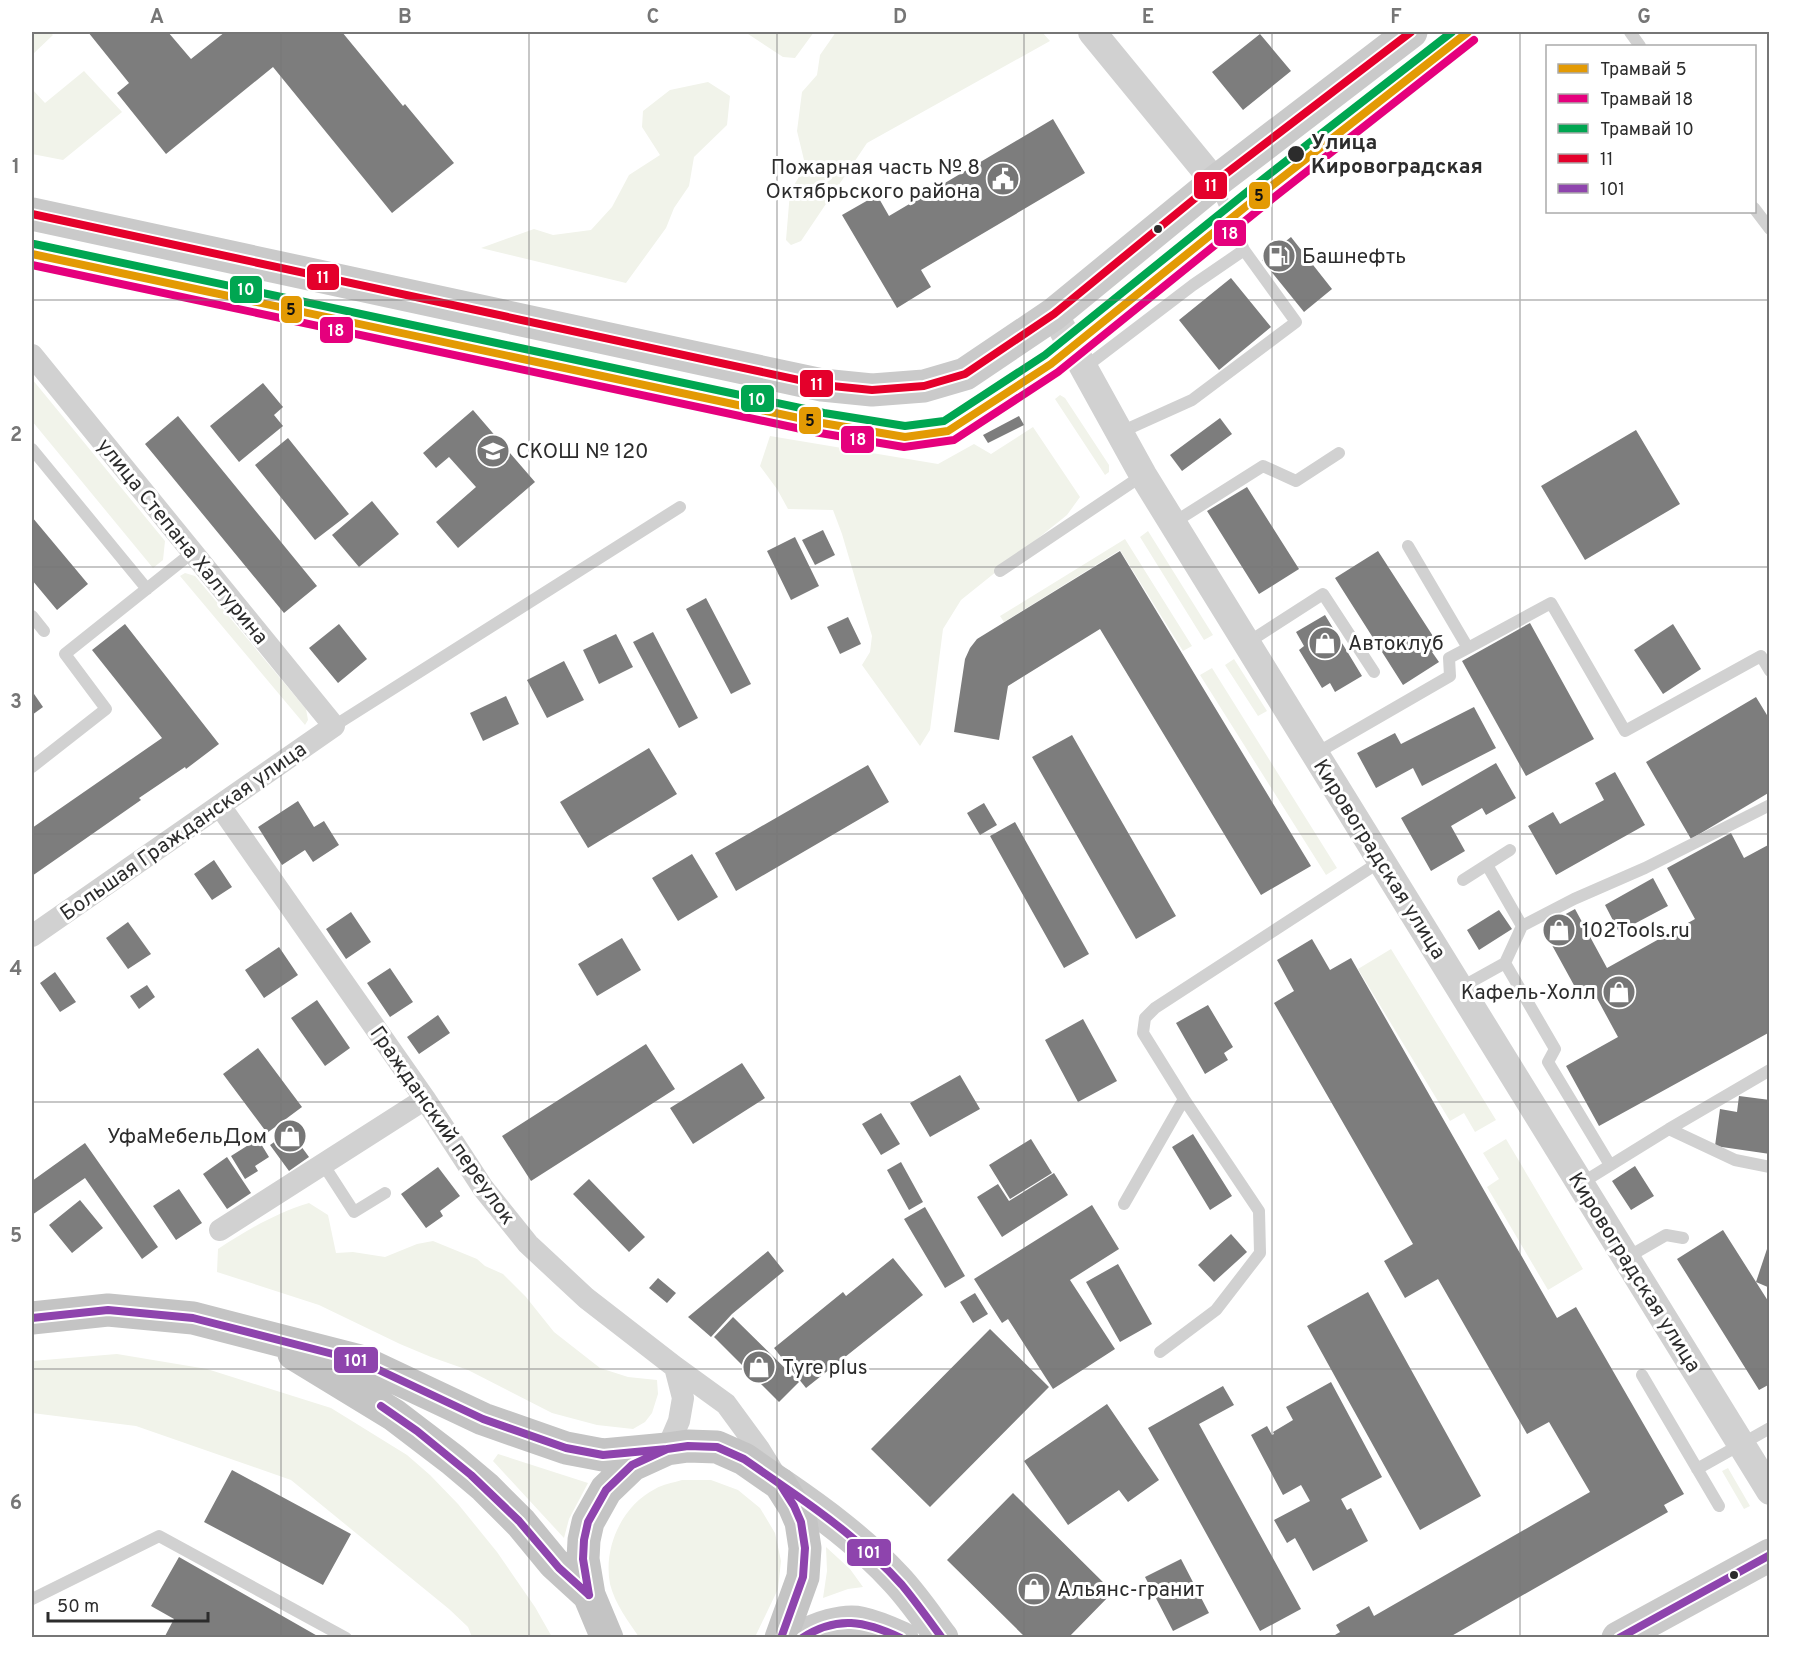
<svg xmlns="http://www.w3.org/2000/svg" width="1801" height="1669" font-family="Overpass,sans-serif">
	<style>
		.green { fill: #f1f3ea }
		.building { fill: #7d7d7d }
		.lines { fill: none; stroke-linecap: round; stroke-linejoin: round }
		.service { stroke: #d1d1d1; stroke-width: 12 }
		.minor { stroke: #d1d1d1; stroke-width: 22 }
		.tertiary { stroke: #d1d1d1; stroke-width: 28 }
		.secondary { stroke: #cacaca; stroke-width: 33 }
		.primary { stroke: #c4c4c4; stroke-width: 33 }
		.bus-1-casing { stroke: #fff; stroke-width: 12 }
		.bus-2-casing { stroke: #fff; stroke-width: 12 }
		.bus-1 { stroke: #e4002b; stroke-width: 8 }
		.bus-2 { stroke: #8e44ad; stroke-width: 8 }
		.tram-1-casing { stroke: #fff; stroke-width: 12 }
		.tram-2-casing { stroke: #fff; stroke-width: 12 }
		.tram-3-casing { stroke: #fff; stroke-width: 12 }
		.tram-1 { stroke: #e39a04; stroke-width: 8 }
		.tram-2 { stroke: #e5007d; stroke-width: 8 }
		.tram-3 { stroke: #00a651; stroke-width: 8 }
		.grid { fill: none; stroke: #767676; stroke-width: 1.5; stroke-opacity: 0.55 }
		.stop-dot { fill: #2c2c2c; stroke: #fff; stroke-width: 2 }
		.labels { text-anchor: middle; stroke-width: 6; stroke-linejoin: round; paint-order: stroke }
		.stop-label { font-size: 21px; font-weight: bold; fill: #2c2c2c; stroke: #fff; text-anchor: start }
		.poi-label { font-size: 21px; fill: #2c2c2c; stroke: #fff; text-anchor: start }
		.street-label { font-size: 21px; fill: #2c2c2c; stroke: #fff }
		.line-badge { stroke: #fff; stroke-width: 2 }
		.badge-label { font-size: 16px; text-anchor: middle; font-weight: bold; fill: #fff }
		.pale-badge-label { font-size: 16px; text-anchor: middle; font-weight: bold; fill: #111 }
		.neatline { fill: none; stroke: #767676; stroke-width: 2 }
		.grid-label { font-size: 20px; text-anchor: middle; font-weight: bold; fill: #767676 }
	</style>
	<rect width="100%" height="100%" fill="#fff"/>
	<!-- green -->
	<path class="green" d="M32 32H50L53 35 32 55Z
		M745 32H814L795 58 783 57Z
		M836 32H1042L1050 41 867 143 801 241 791 245 786 240 790 192 803 170 804 160 797 131 802 92 817 75 820 55Z
		M84 71 122 112 63 160 32 154V89L45 103Z
		M708 82 730 96 727 125 694 157 689 186 674 208 666 228 626 283 481 248 534 229 553 235 591 230 612 207 629 175 660 155 642 127 643 111 670 90Z
		M32 379 165 541 163 560 153 568 32 421Z
		M1060 395 1065 398 1109 465V472L1105 475 1055 399Z
		M1033 427 1080 497 1067 515 961 600 943 629 930 730 920 746 862 665 870 652 872 636 842 534 833 510 788 509 777 489 760 466 770 436 938 464 974 444 991 454Z
		M1148 531 1213 635 1204 640 1140 537Z
		M1125 539 1192 646 1183 651 1120 550 1004 622 1000 616Z
		M185 573 195 576 306 709 308 720 305 725 180 576Z
		M1234 659 1267 711 1258 716 1225 665Z
		M1212 668 1337 868 1326 875 1200 675Z
		M1391 949 1496 1120 1475 1132 1464 1113 1450 1121 1358 969Z
		M1506 1139 1583 1269 1548 1290 1487 1187 1499 1179 1483 1153Z
		M309 1203 328 1215 336 1253 353 1252 385 1257 417 1244 433 1241 477 1259 485 1266 503 1274 526 1297 554 1332 600 1368 628 1377 657 1380 658 1394 652 1413 645 1422 633 1429 597 1425 552 1413 468 1370 431 1357 400 1344 319 1305 217 1272 218 1249C247 1230 276 1213 309 1203Z
		M117 1354 207 1369 331 1408 407 1455 430 1475 458 1504 497 1552 535 1607 552 1637H472L468 1627 449 1609 291 1480 136 1426 32 1413V1361Z
		M498 1454 588 1483 569 1519 564 1538 493 1461Z
		M1728 1468 1750 1506 1744 1509 1722 1471Z
		M682 1480H711L738 1490 760 1508 775 1533 781 1561 778 1589 755 1637H639C628 1621 615 1604 610 1584 603 1547 622 1506 655 1489 663 1484 673 1483 682 1480Z
		M826 1547 850 1569 863 1587 848 1589 823 1598 827 1571Z"/>
	<!-- building -->
	<path class="building" d="M88 32H168L191 59 225 32H342L403 106 405 104 454 163 392 213 273 67 166 154 117 93 129 83Z
		M1260 34 1291 71 1243 110 1212 72Z
		M1053 119 1085 173 921 270 931 287 897 308 842 215 877 195 889 216Z
		M1291 237 1332 289 1304 312 1262 260Z
		M1231 278 1271 327 1219 370 1179 320Z
		M263 383 283 407 274 415 283 426 239 462 210 426Z
		M473 410 535 482 458 548 436 522 476 487 449 457 436 468 423 453Z
		M178 416 317 586 284 613 145 444Z
		M1019 416 1024 425 988 443 983 435Z
		M1220 418 1232 434 1182 471 1170 455Z
		M1636 430 1680 504 1585 560 1541 486Z
		M288 438 349 514 315 540 255 465Z
		M1247 487 1299 569 1259 594 1207 511Z
		M372 501 399 534 359 567 332 535Z
		M32 517 88 584 57 610 32 580Z
		M823 530 835 555 815 565 802 540Z
		M795 537 819 586 791 600 767 551Z
		M1120 551 1311 866 1261 895 1100 629 1008 686 999 740 954 732 965 659 970 648 977 639Z
		M1378 551 1440 647 1432 652 1439 662 1403 685 1335 578Z
		M706 598 751 684 731 694 686 609Z
		M1325 615 1362 676 1335 692 1330 683 1322 688 1299 650 1304 646 1296 632Z
		M848 617 861 644 840 654 827 627Z
		M1530 623 1594 739 1526 776 1462 661Z
		M125 624 219 744 186 769 185 767 139 798 141 800 32 876V828L162 738 92 650Z
		M339 624 367 659 338 683 309 648Z
		M1673 624 1701 669 1663 694 1634 650Z
		M653 632 698 718 679 728 633 642Z
		M616 634 633 667 599 684 583 650Z
		M564 661 584 700 547 718 527 680Z
		M32 691 43 707 32 715Z
		M506 696 519 724 483 741 470 713Z
		M1756 697 1770 720V792L1691 839 1646 762Z
		M1474 707 1496 748 1422 786 1413 768 1376 788 1357 753 1395 733 1401 744Z
		M1072 735 1176 916 1136 939 1032 757Z
		M649 748 677 794 588 848 560 802Z
		M1496 763 1516 798 1486 815 1482 808 1451 826 1465 851 1431 871 1401 818Z
		M868 765 889 802 736 891 715 853Z
		M1615 772 1645 825 1556 875 1528 826 1553 812 1560 824 1604 800 1595 783Z
		M298 801 314 827 324 821 339 845 313 862 305 850 282 865 258 827Z
		M984 803 997 825 980 835 967 813Z
		M1015 822 1089 954 1064 968 990 836Z
		M1731 833 1744 858 1770 844V1032L1599 1126 1566 1066 1618 1037 1593 991 1581 998 1542 927 1575 909 1607 968 1695 919 1667 868Z
		M692 854 718 897 678 921 652 878Z
		M214 860 232 887 212 900 194 874Z
		M1653 878 1668 906 1619 932 1605 905Z
		M1499 910 1512 929 1479 950 1467 930Z
		M351 912 371 942 346 959 326 929Z
		M128 922 151 954 128 969 106 938Z
		M622 938 641 970 597 996 578 964Z
		M1312 939 1330 970 1351 958 1557 1318 1576 1307 1684 1494 1664 1505 1668 1512 1448 1638H1330L1340 1632 1336 1625 1369 1606 1374 1616 1590 1492 1549 1422 1527 1434 1438 1279 1405 1298 1384 1261 1413 1244 1274 1003 1294 991 1277 960Z
		M279 947 298 975 264 998 245 970Z
		M390 968 413 1002 390 1017 367 983Z
		M55 972 76 1002 60 1012 40 983Z
		M147 985 155 997 139 1009 130 996Z
		M317 1000 350 1048 325 1066 291 1018Z
		M1208 1005 1233 1047 1224 1053 1228 1060 1205 1074 1176 1023Z
		M438 1015 450 1033 419 1054 407 1037Z
		M1083 1019 1117 1081 1078 1102 1045 1040Z
		M646 1044 675 1089 531 1181 502 1136Z
		M258 1048 302 1107 267 1133 223 1074Z
		M742 1063 765 1098 693 1144 670 1108Z
		M960 1075 980 1109 930 1137 910 1103Z
		M1739 1096 1770 1100V1154L1715 1146 1720 1109 1737 1112Z
		M881 1113 900 1144 881 1155 862 1124Z
		M290 1131 309 1157 289 1171 270 1145Z
		M1193 1134 1232 1196 1210 1210 1172 1147Z
		M258 1139 269 1157 255 1166 258 1171 245 1179 231 1156Z
		M1031 1139 1052 1173 1010 1199 989 1165Z
		M85 1143 158 1247 142 1259 85 1178 32 1215V1181Z
		M227 1157 251 1193 227 1209 203 1174Z
		M901 1162 923 1202 909 1210 887 1170Z
		M1635 1166 1654 1196 1631 1210 1612 1181Z
		M438 1167 460 1196 440 1211 443 1216 426 1228 401 1194Z
		M1054 1173 1068 1195 1002 1237 977 1197 998 1184 1009 1201Z
		M589 1179 645 1237 629 1252 573 1194Z
		M179 1189 202 1223 176 1240 153 1206Z
		M80 1200 103 1228 72 1253 49 1225Z
		M1092 1205 1119 1249 1070 1280 1115 1349 1053 1389 1008 1319 1002 1323 974 1279Z
		M925 1207 965 1276 945 1288 904 1219Z
		M1723 1230 1756 1282 1770 1240V1288L1756 1282 1770 1304V1384L1759 1390 1677 1259Z
		M1231 1234 1247 1252 1214 1282 1198 1265Z
		M768 1251 784 1271 732 1314 711 1337 688 1317Z
		M893 1258 923 1295 806 1388 774 1348 843 1292 846 1296Z
		M1118 1264 1152 1324 1120 1342 1086 1282Z
		M658 1278 676 1293 667 1303 649 1288Z
		M1368 1292 1481 1496 1420 1530 1307 1326Z
		M975 1293 988 1314 973 1323 960 1302Z
		M733 1317 799 1382 779 1402 714 1337Z
		M990 1329 1049 1387 930 1507 871 1449Z
		M1331 1382 1382 1477 1341 1499 1347 1510 1351 1508 1368 1541 1313 1571 1295 1538 1287 1543 1274 1520 1310 1501 1301 1485 1283 1495 1251 1435 1267 1426 1272 1435 1274 1434 1273 1432 1293 1420 1286 1407Z
		M1223 1386 1234 1405 1199 1424 1301 1609 1260 1631 1148 1428Z
		M1107 1404 1159 1480 1128 1502 1119 1490 1068 1525 1024 1461Z
		M232 1470 351 1534 323 1585 204 1522Z
		M1013 1493 1113 1592 1068 1638H1026L947 1560Z
		M179 1557 321 1638H164L174 1619 151 1606Z
		M1181 1559 1209 1613 1173 1631 1145 1577Z"/>
	<g class="lines">
		<!-- service -->
		<path class="service" d="M1630 32 1640 46
			M1216 185 1244 250
			M1754 208 1770 229
			M1084 368 1193 285 1244 250 1296 322 1192 400 1132 427 1122 436
			M32 449 147 589
			M1173 523 1263 466 1296 481 1339 453
			M1408 546 1468 648 1551 603 1625 731 1761 656 1770 671
			M1000 571 1143 475
			M32 616 44 631
			M1247 643 1323 594 1374 672
			M334 726 680 507
			M1315 754 1450 676 1449 658 1468 648
			M32 767 106 709 65 654 193 552
			M1487 865 1522 926
			M1463 880 1510 850
			M1505 963 1555 1049 1548 1062 1610 1165
			M1460 988 1505 963 1522 926 1574 899 1645 868 1770 805
			M1669 1129 1770 1070
			M323 1164 354 1212 385 1193
			M1580 1184 1669 1129 1735 1160 1770 1167
			M1124 1204 1184 1099
			M1626 1258 1666 1235 1683 1238
			M1160 1352 1216 1310 1260 1253 1259 1211 1184 1099 1143 1033 1145 1018 1155 1008 1381 861
			M1642 1375 1719 1506
			M1697 1469 1770 1428
			M32 1599 159 1536 346 1638"/>
		<!-- minor -->
		<path class="minor" d="M32 355 334 726 32 936
			M220 806 425 1099 483 1188 528 1244 586 1298 675 1367 726 1404 759 1449 775 1475
			M220 1230 425 1099
			M667 1449 679 1421 683 1398 675 1367"/>
		<!-- tertiary -->
		<path class="tertiary" d="M1092 32 1215 182
			M1054 314 1143 475 1770 1491"/>
		<!-- secondary -->
		<path class="secondary" d="M32 214 822 385 872 390 924 386 965 374 1054 314 1215 182 1411 32
			M780 1484C821 1512 862 1542 896 1579 913 1597 927 1618 942 1638
			M801 1638C815 1628 844 1619 861 1623 875 1626 889 1632 902 1638
			M1618 1638 1770 1555"/>
		<!-- primary -->
		<path class="primary" d="M32 1318 108 1310 193 1318 360 1361 483 1419 566 1448 603 1455 667 1449
			M294 1354 394 1415 453 1460 485 1487 521 1523 554 1563 589 1595 607 1638
			M589 1595 583 1559 584 1540 588 1522 606 1490 632 1465 667 1449 688 1446 717 1447 744 1459 780 1484 794 1506 801 1522 805 1548 803 1577 781 1638"/>
		<!-- bus-1 casing -->
		<g class="bus-1-casing">
			<path id="bus-1" d="M32 214 822 385 872 390 924 386 965 374 1054 314 1215 182 1411 32"/>
		</g>
		<!-- bus-2 casing -->
		<g class="bus-2-casing">
			<path id="bus-2" d="M32 1318 108 1310 193 1318 360 1361 483 1419 566 1448 603 1455 667 1449
				M381 1406 417 1431 471 1475 519 1521 559 1568 589 1595
				M780 1484C824 1514 867 1546 902 1585 916 1602 929 1620 942 1638
				M589 1595 583 1559 584 1540 588 1522 606 1490 632 1465 667 1449 688 1446 717 1447 744 1459 780 1484 794 1506 801 1522 805 1548 803 1577 781 1638
				M802 1638C837 1615 865 1621 901 1638
				M1619 1638 1770 1555"/>
		</g>
		<!-- bus-1 -->
		<use href="#bus-1" class="bus-1"/>
		<!-- bus-2 -->
		<use href="#bus-2" class="bus-2"/>
		<!-- tram-1 casing -->
		<g class="tram-1-casing">
			<path id="tram-1" d="M32 254 822 423 905 437 948 431 1051 364 1265 191 1468 32"/>
		</g>
		<!-- tram-2 casing -->
		<g class="tram-2-casing">
			<path id="tram-2" d="M32 265 820 433 904 447 954 440 1058 372 1272 199 1474 40"/>
		</g>
		<!-- tram-3 casing -->
		<g class="tram-3-casing">
			<path id="tram-3" d="M34 244 824 413 905 426 944 421 1045 355 1258 183 1452 32"/>
		</g>
		<!-- tram-1 -->
		<use href="#tram-1" class="tram-1"/>
		<!-- tram-2 -->
		<use href="#tram-2" class="tram-2"/>
		<!-- tram-3 -->
		<use href="#tram-3" class="tram-3"/>
	</g>
	<!-- grid -->
	<path class="grid" d="M281 32V1638M529 32V1638M777 32V1638M1024 32V1638M1272 32V1638M1520 32V1638M32 300H1770M32 567H1770M32 834H1770M32 1102H1770M32 1369H1770"/>
	<!-- icons -->
	<defs>
		<g id="civic-disc" transform="scale(1.725)"><circle r="9.5" fill="#767676" stroke="#fff"/><path d="M-.6-6.5H3V-4.5H.6V-3L4-1V1h2V6H-6V1h2V-1L-.6-3ZM-1.2 2.5V6h2.4V2.5Z" fill="#fff"/></g>
		<g id="fuel-disc" transform="scale(1.725)"><circle r="9.5" fill="#767676" stroke="#fff"/><path d="M-5.5-6h7V0h2V4h1.3V-2.5L3-4.5l.8-.8L6-3V5H2.5V1h-1V6h-7ZM-4.2-4.7v3.2H.2V-4.7Z" fill="#fff"/></g>
		<g id="school-disc" transform="scale(1.725)"><circle r="9.5" fill="#767676" stroke="#fff"/><path d="M0-5L7-2L0 1L-7-2ZM-4 1L0 2.5L4 1V4Q0 6-4 4Z" fill="#fff"/></g>
		<g id="shop-disc" transform="scale(1.725)"><circle r="9.5" fill="#767676" stroke="#fff"/><path d="M-5-2.5h2.3a2.7 3.5 0 0 1 5.4 0H5L5.5 6h-11ZM-1.5-2.5h3a1.5 2.3 0 0 0-3 0Z" fill="#fff"/></g>
	</defs>
	<g fill-rule="evenodd">
		<use href="#civic-disc" x="1003" y="179"/>
		<use href="#fuel-disc" x="1279" y="256"/>
		<use href="#school-disc" x="493" y="451"/>
		<use href="#shop-disc" x="1325" y="643"/>
		<use href="#shop-disc" x="1559" y="930"/>
		<use href="#shop-disc" x="1619" y="992"/>
		<use href="#shop-disc" x="290" y="1136"/>
		<use href="#shop-disc" x="759" y="1367"/>
		<use href="#shop-disc" x="1034" y="1589"/>
	</g>
	<!-- markers -->
	<g class="stop-dot">
		<circle cx="1296" cy="154" r="9"/>
		<circle cx="1158" cy="229" r="5"/>
		<circle cx="1734" cy="1575" r="5"/>
	</g>
	<g class="labels">
		<!-- stop labels -->
		<g class="stop-label">
			<text x="1311" y="149">Улица<tspan x="1311" dy="24">Кировоградская</tspan></text>
		</g>
		<!-- poi labels -->
		<g class="poi-label">
			<text x="980" y="174" text-anchor="end">Пожарная часть № 8<tspan x="980" dy="24">Октябрьского района</tspan></text>
			<text x="1302" y="263">Башнефть</text>
			<text x="516" y="458">СКОШ № 120</text>
			<text x="1348" y="650">Автоклуб</text>
			<text x="1582" y="937">102Tools.ru</text>
			<text x="1596" y="999" text-anchor="end">Кафель-Холл</text>
			<text x="267" y="1143" text-anchor="end">УфаМебельДом</text>
			<text x="782" y="1374">Tyre plus</text>
			<text x="1057" y="1596">Альянс-гранит</text>
		</g>
		<!-- street labels -->
		<g class="street-label">
			<text transform="translate(183 541) rotate(51)" y="7">улица Степана Халтурина</text>
			<text transform="translate(183 831) rotate(-35)" y="7">Большая Гражданская улица</text>
			<text transform="translate(1380 859) rotate(58)" y="7">Кировоградская улица</text>
			<text transform="translate(443 1125) rotate(55)" y="7">Гражданский переулок</text>
			<text transform="translate(1635 1272) rotate(58)" y="7">Кировоградская улица</text>
		</g>
	</g>
	<g class="line-badge">
		<rect x="1193" y="171" width="35" height="29" rx="6" fill="#e4002b"/>
		<rect x="1248" y="181" width="23" height="29" rx="6" fill="#e39a04"/>
		<rect x="1213" y="219" width="34" height="28" rx="6" fill="#e5007d"/>
		<rect x="306" y="263" width="34" height="28" rx="6" fill="#e4002b"/>
		<rect x="229" y="275" width="34" height="29" rx="6" fill="#00a651"/>
		<rect x="280" y="295" width="23" height="29" rx="6" fill="#e39a04"/>
		<rect x="319" y="316" width="35" height="28" rx="6" fill="#e5007d"/>
		<rect x="799" y="369" width="35" height="29" rx="6" fill="#e4002b"/>
		<rect x="740" y="384" width="35" height="29" rx="6" fill="#00a651"/>
		<rect x="798" y="406" width="24" height="29" rx="6" fill="#e39a04"/>
		<rect x="840" y="425" width="35" height="29" rx="6" fill="#e5007d"/>
		<rect x="333" y="1346" width="46" height="28" rx="6" fill="#8e44ad"/>
		<rect x="846" y="1538" width="46" height="29" rx="6" fill="#8e44ad"/>
	</g>
	<g class="badge-label">
		<text x="1211" y="191">11</text>
		<text x="1230" y="239">18</text>
		<text x="323" y="283">11</text>
		<text x="246" y="295">10</text>
		<text x="336" y="336">18</text>
		<text x="817" y="390">11</text>
		<text x="757" y="405">10</text>
		<text x="858" y="445">18</text>
		<text x="356" y="1366">101</text>
		<text x="869" y="1558">101</text>
	</g>
	<g class="pale-badge-label">
		<text x="1259" y="201">5</text>
		<text x="291" y="315">5</text>
		<text x="810" y="426">5</text>
	</g>
	<!-- border -->
	<rect width="1801" height="1669" fill="none" stroke="#ffffff" stroke-width="66"/>
	<!-- legend -->
	<rect x="1546" y="45" width="210" height="168" fill="#ffffff" stroke="#ababab" stroke-width="1.5"/>
	<rect x="1558" y="64" width="30" height="9" fill="#e39a04" stroke="#ababab" stroke-width="1.5"/>
	<text x="1600" y="75" font-size="18" fill="#2c2c2c">Трамвай 5</text>
	<rect x="1558" y="94" width="30" height="9" fill="#e5007d" stroke="#ababab" stroke-width="1.5"/>
	<text x="1600" y="105" font-size="18" fill="#2c2c2c">Трамвай 18</text>
	<rect x="1558" y="124" width="30" height="9" fill="#00a651" stroke="#ababab" stroke-width="1.5"/>
	<text x="1600" y="135" font-size="18" fill="#2c2c2c">Трамвай 10</text>
	<rect x="1558" y="154" width="30" height="9" fill="#e4002b" stroke="#ababab" stroke-width="1.5"/>
	<text x="1600" y="165" font-size="18" fill="#2c2c2c">11</text>
	<rect x="1558" y="184" width="30" height="9" fill="#8e44ad" stroke="#ababab" stroke-width="1.5"/>
	<text x="1600" y="195" font-size="18" fill="#2c2c2c">101</text>
	<!-- scale -->
	<path d="M48 1612v9h160v-9" fill="none" stroke="#2c2c2c" stroke-width="3"/>
	<text x="57" y="1612" font-size="18" fill="#2c2c2c" stroke="#ffffff" stroke-width="4.5" paint-order="stroke">50 m</text>
	<rect x="33" y="33" width="1735" height="1603" class="neatline"/>
	<g class="grid-label">
		<text x="157" y="23">A</text>
		<text x="405" y="23">B</text>
		<text x="653" y="23">C</text>
		<text x="900" y="23">D</text>
		<text x="1148" y="23">E</text>
		<text x="1396" y="23">F</text>
		<text x="1644" y="23">G</text>
		<text x="16" y="173">1</text>
		<text x="16" y="441">2</text>
		<text x="16" y="708">3</text>
		<text x="16" y="975">4</text>
		<text x="16" y="1242">5</text>
		<text x="16" y="1509">6</text>
	</g>
</svg>
